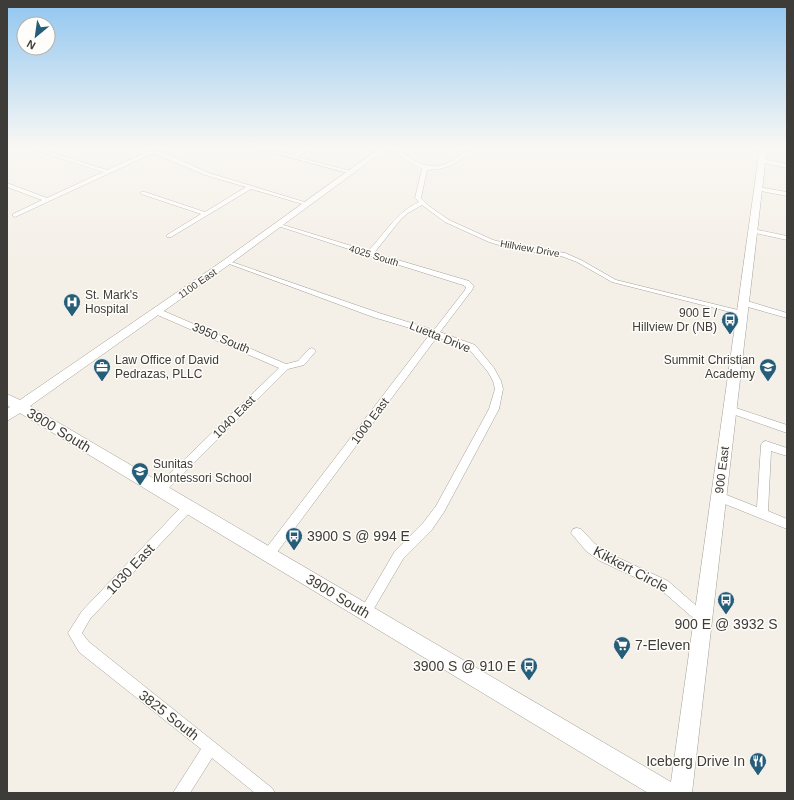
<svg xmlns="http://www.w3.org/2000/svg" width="794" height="800" font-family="Helvetica,sans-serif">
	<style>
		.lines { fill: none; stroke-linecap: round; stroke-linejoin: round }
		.street-casing { stroke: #a5a199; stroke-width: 1 }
		.secondary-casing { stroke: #a5a199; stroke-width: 1 }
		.street { fill: #fff; fill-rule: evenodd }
		.secondary { fill: #fff; fill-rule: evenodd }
		.labels { text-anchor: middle; stroke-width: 3; stroke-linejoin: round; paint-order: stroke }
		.far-street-label { font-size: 10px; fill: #3e3c39; stroke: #fffdf9 }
		.poi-label { font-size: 12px; fill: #3e3c39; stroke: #fffdf9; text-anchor: start }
		.street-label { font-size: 12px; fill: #3e3c39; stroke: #fffdf9 }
		.near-street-label { font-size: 14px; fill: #3e3c39; stroke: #fffdf9 }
		.near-poi-label { font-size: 14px; fill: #3e3c39; stroke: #fffdf9; text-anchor: start }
	</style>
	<rect width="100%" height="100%" fill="#f4efe7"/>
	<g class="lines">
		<!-- street casing -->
		<g class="street-casing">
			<path id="street" d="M25 147H33L107 170 149 151 139 147H146L169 155 209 173 311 204 306 205 251 189 171 237H167V235L201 214 141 194V192H145L205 212 246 187 205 175 153 153 15 217 13 216V214L42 200 7 187V183L47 198 103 172Z
				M251 147H260L292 155 306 147H312L297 157 355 172 352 174Z
				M385 147H391C421 164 434 178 464 152H468V154C455 165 445 169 427 170L421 198 429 206 449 220 493 240 509 244 565 253 581 260 616 280 742 311 746 313 742 315 612 282 577 262 561 256 509 248 489 242 445 222 422 205 408 213 401 219 374 253 469 281 474 286 472 290 440 332 475 345 494 368 501 381 503 389 499 409 444 512 431 531 403 559 369 617 365 619 361 617 359 613 361 609 395 551 423 523 436 506 489 409 495 389 493 381 488 372 469 349 437 337 272 559 268 561 264 559 262 555 264 551 430 334 373 317 224 262 227 260 229 261 379 313 434 330 465 290 466 287 463 285 367 255 275 225 280 224 368 251C385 234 396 212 419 202L415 198 422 169Z
				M762 159 787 164V168L760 162 759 161Z
				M758 187 787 192V196L756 190V188Z
				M753 229 787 236V240L751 232V230Z
				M741 301H747L787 313V318L741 305Z
				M153 309H159L286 364 298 361 309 349 312 348 316 351 304 365 288 369 164 493 160 495 156 493 155 490 156 487 279 368 153 313Z
				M730 406 787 425V433L727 412 725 410 727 408Z
				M766 441 787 448V456L771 451 768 511 787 519V529L715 500 714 497 715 494 719 492 757 507 761 445 763 442Z
				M188 502 192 504 193 507 192 510 90 619 82 633 89 642 272 788 275 793H255L212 758 190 793H173L201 749 79 652 68 633 82 611 184 504Z
				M577 528 581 529 594 543 608 553 668 581 708 616 710 620 708 624 704 626 700 624 660 589 600 561 586 551 571 533 573 529Z"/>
		</g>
		<!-- secondary casing -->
		<g class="secondary-casing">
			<path id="secondary" d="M7 147H13L7 150Z
				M381 147H389L230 264 30 406 671 782 760 147H767L692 793H648L20 413 7 421V409L10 407 7 405V394L20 400 224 260Z"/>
		</g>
		<!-- street -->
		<use href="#street" class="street"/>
		<!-- secondary -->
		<use href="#secondary" class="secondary"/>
	</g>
	<!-- sky -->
	<linearGradient id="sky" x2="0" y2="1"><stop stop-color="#91c6f0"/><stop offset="0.57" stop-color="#faf8f4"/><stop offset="1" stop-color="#faf8f4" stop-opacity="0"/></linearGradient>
	<rect width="794" height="259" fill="url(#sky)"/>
	<!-- icons -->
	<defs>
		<g id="hospital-pin" transform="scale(0.9)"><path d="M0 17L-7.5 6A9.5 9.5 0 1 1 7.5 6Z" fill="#265d78" stroke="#fffdf9"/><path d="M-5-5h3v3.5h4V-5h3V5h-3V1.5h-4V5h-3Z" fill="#fff"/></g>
		<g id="bus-pin" transform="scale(0.9)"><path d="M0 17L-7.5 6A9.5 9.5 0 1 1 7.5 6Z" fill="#265d78" stroke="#fffdf9"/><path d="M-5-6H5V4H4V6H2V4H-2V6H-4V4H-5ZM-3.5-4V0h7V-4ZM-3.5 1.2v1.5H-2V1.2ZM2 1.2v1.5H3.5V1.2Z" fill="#fff"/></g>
		<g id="office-pin" transform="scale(0.9)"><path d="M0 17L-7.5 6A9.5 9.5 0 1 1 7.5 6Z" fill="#265d78" stroke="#fffdf9"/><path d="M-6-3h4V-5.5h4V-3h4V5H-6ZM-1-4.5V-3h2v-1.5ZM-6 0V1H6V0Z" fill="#fff"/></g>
		<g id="school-pin" transform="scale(0.9)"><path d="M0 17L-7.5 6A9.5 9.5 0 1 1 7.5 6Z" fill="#265d78" stroke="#fffdf9"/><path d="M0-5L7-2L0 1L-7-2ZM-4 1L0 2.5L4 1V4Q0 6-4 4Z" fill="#fff"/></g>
		<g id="supermarket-pin" transform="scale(0.9)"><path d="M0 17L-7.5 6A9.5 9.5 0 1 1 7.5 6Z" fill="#265d78" stroke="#fffdf9"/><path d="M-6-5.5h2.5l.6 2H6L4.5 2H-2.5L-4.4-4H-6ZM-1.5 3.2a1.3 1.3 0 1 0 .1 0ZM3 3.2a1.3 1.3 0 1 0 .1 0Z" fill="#fff"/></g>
		<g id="restaurant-pin" transform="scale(0.9)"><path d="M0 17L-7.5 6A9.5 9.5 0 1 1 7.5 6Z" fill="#265d78" stroke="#fffdf9"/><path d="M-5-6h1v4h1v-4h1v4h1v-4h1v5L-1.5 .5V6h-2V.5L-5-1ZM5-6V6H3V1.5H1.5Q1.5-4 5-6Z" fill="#fff"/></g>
	</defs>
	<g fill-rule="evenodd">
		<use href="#hospital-pin" x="72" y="302"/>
		<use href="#bus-pin" x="730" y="320"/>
		<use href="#office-pin" x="102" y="367"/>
		<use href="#school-pin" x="768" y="367"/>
		<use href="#school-pin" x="140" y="471"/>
		<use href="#bus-pin" x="294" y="536"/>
		<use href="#bus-pin" x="726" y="600"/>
		<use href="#supermarket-pin" x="622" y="645"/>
		<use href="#bus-pin" x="529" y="666"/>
		<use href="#restaurant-pin" x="758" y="761"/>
	</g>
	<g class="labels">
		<!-- far-street labels -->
		<g class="far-street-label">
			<text transform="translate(530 248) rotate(10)" y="4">Hillview Drive</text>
			<text transform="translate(374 255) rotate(17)" y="4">4025 South</text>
			<text transform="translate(197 283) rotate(-35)" y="4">1100 East</text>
		</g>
		<!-- poi labels -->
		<g class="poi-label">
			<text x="85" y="299">St. Mark's<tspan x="85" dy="14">Hospital</tspan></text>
			<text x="717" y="317" text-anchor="end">900 E /<tspan x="717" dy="14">Hillview Dr (NB)</tspan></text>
			<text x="115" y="364">Law Office of David<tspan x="115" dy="14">Pedrazas, PLLC</tspan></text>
			<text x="755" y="364" text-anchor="end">Summit Christian<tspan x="755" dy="14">Academy</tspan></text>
			<text x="153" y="468">Sunitas<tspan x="153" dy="14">Montessori School</tspan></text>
		</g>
		<!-- street labels -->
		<g class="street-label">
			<text transform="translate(440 337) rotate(22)" y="4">Luetta Drive</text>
			<text transform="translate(221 338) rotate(23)" y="4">3950 South</text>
			<text transform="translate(234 417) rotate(-45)" y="4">1040 East</text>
			<text transform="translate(370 421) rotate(-53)" y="4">1000 East</text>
			<text transform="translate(722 470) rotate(-83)" y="4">900 East</text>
		</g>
		<!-- near-street labels -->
		<g class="near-street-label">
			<text transform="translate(59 430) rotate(31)" y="5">3900 South</text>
			<text transform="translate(130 569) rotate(-47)" y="5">1030 East</text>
			<text transform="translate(631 569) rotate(28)" y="5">Kikkert Circle</text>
			<text transform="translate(338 596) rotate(31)" y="5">3900 South</text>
			<text transform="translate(169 715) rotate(38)" y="5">3825 South</text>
		</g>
		<!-- near-poi labels -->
		<g class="near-poi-label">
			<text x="307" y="541">3900 S @ 994 E</text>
			<text x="726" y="629" text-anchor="middle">900 E @ 3932 S</text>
			<text x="635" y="650">7-Eleven</text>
			<text x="516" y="671" text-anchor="end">3900 S @ 910 E</text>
			<text x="745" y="766" text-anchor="end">Iceberg Drive In</text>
		</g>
	</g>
	<!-- border -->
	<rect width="794" height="800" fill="none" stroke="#3e3c39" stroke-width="16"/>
	<!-- north arrow -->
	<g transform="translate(36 36) rotate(209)"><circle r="19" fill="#fffdf9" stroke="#b2b0ac"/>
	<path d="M0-3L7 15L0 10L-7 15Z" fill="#265d78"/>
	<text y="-6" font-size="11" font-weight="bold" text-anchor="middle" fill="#3e3c39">N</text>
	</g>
</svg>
